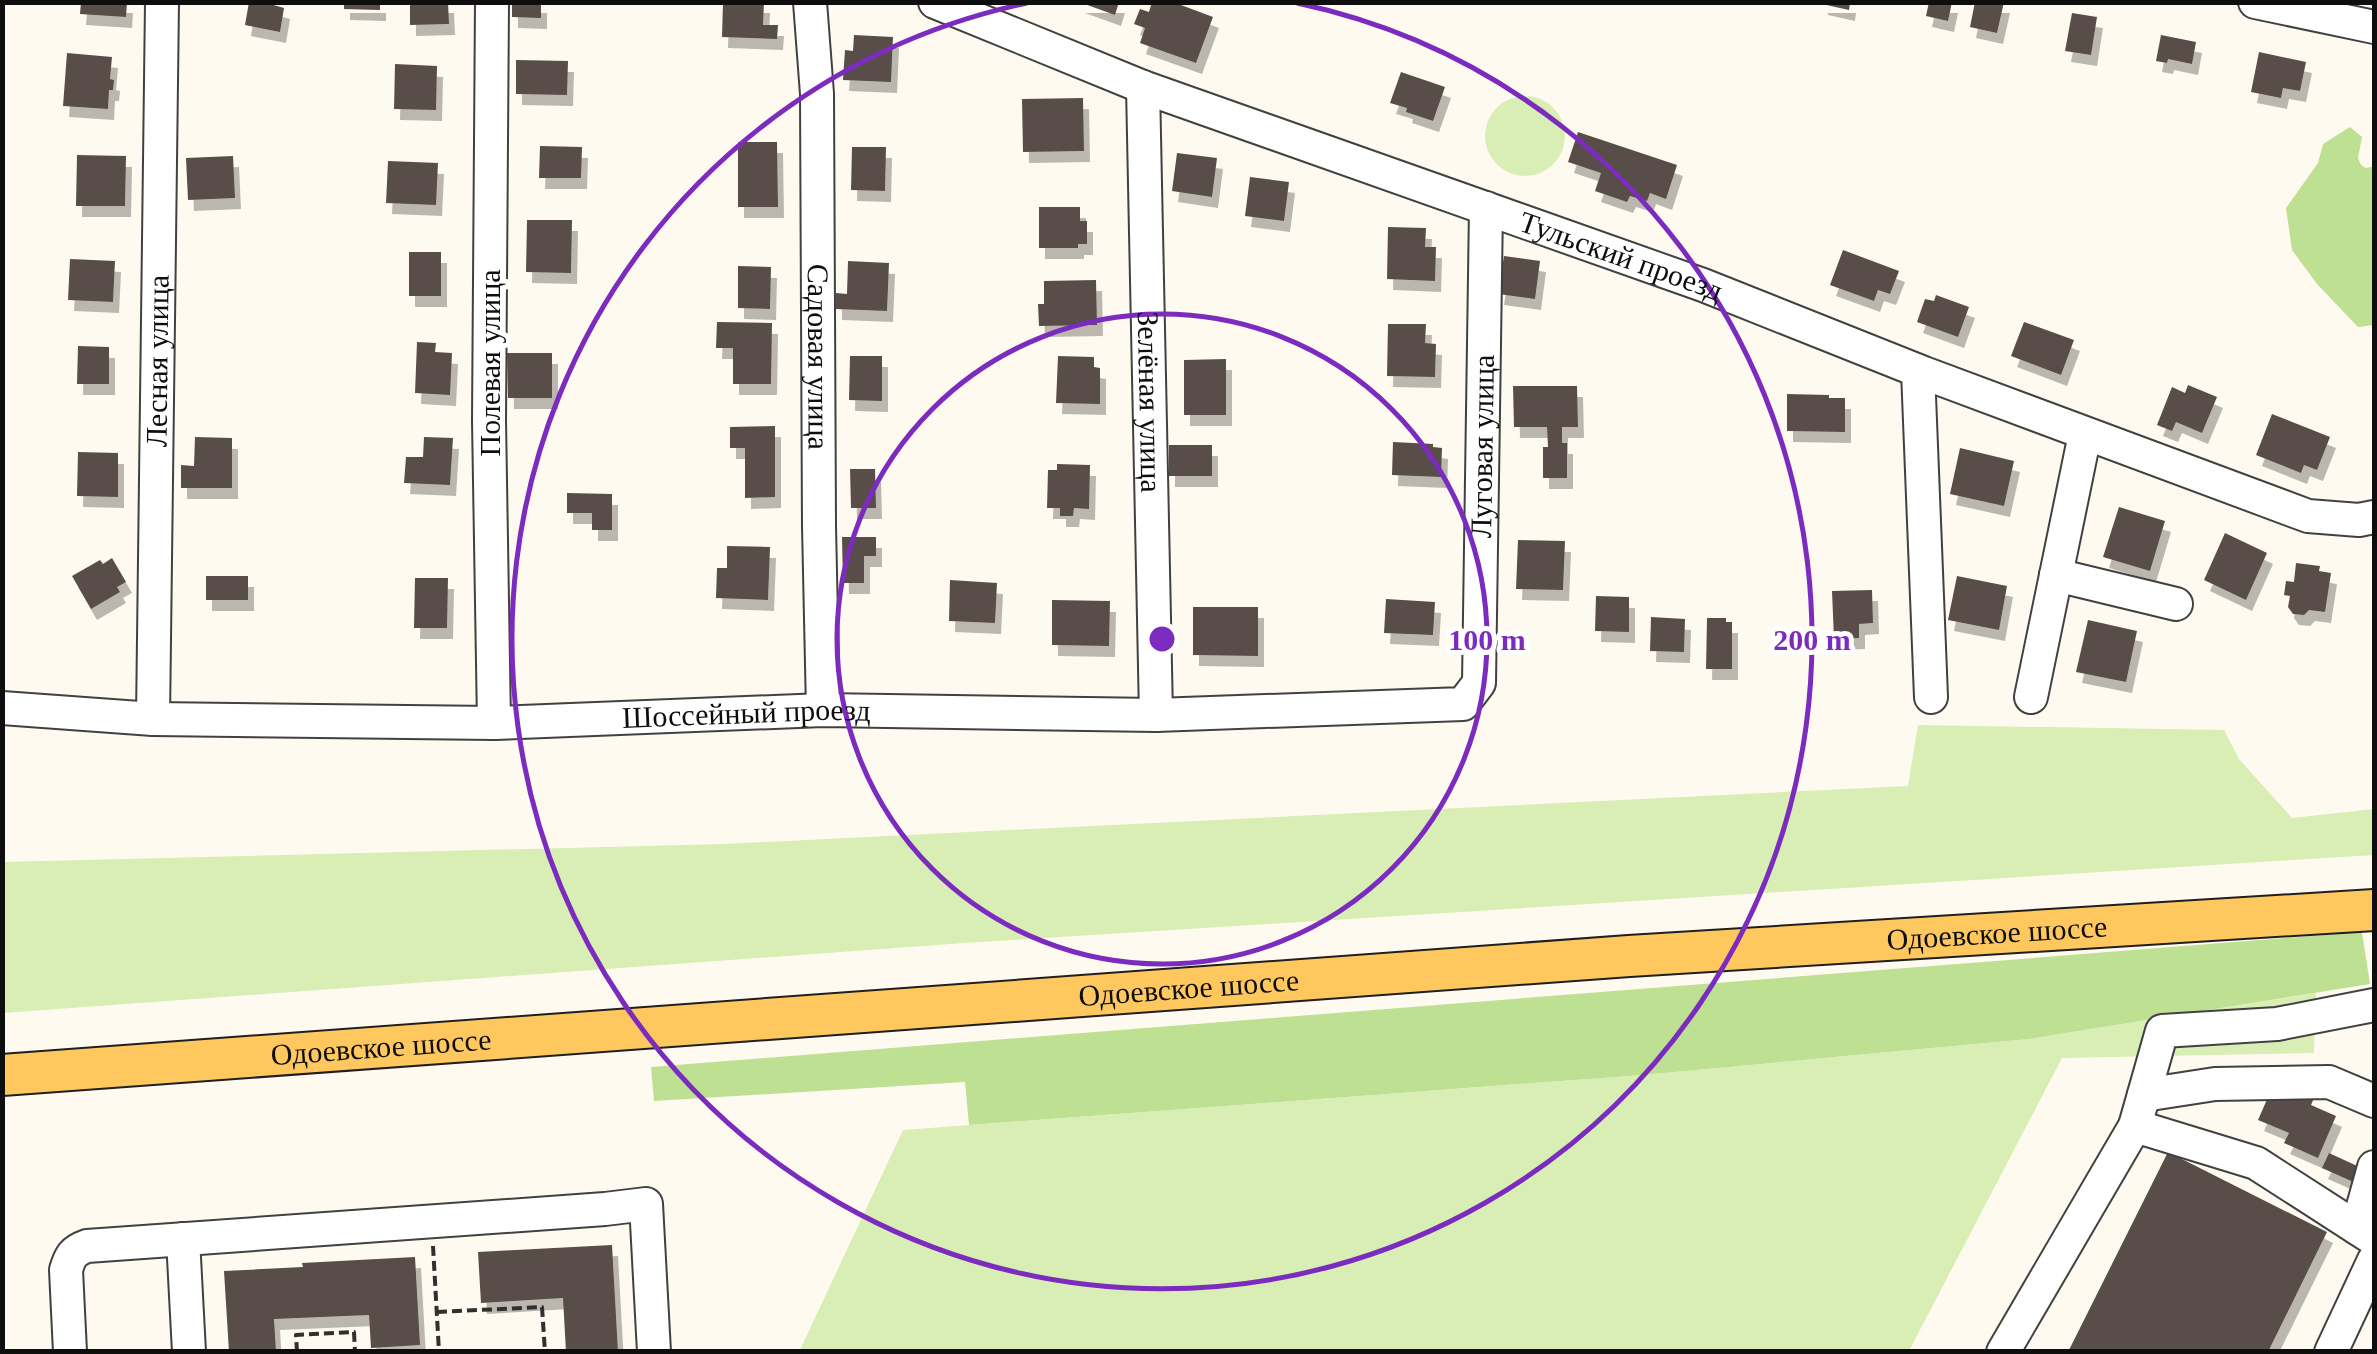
<svg xmlns="http://www.w3.org/2000/svg" width="2377" height="1354" font-family="Georgia,serif">
	<style>
		.green { fill: #d8eeb5 }
		.forest { fill: #bde092 }
		.building { fill: #584e49; filter: url(#shadow) }
		.lines { fill: none; stroke-linecap: round; stroke-linejoin: round }
		.minor-casing { stroke: #414141; stroke-width: 36 }
		.major-casing { stroke: #1f1f1f; stroke-width: 44 }
		.path { stroke: #303030; stroke-width: 4; stroke-dasharray: 10 5; stroke-linecap: butt }
		.minor { stroke: #fff; stroke-width: 32 }
		.major { stroke: #ffc85f; stroke-width: 40 }
		.ring { fill: none; stroke: #7b2cbf; stroke-width: 5 }
		.labels { text-anchor: middle; stroke-width: 10; stroke-linejoin: round; paint-order: stroke }
		.street-label { font-size: 30px; fill: #0e0e0e; stroke: #fff }
		.centre { fill: #7b2cbf; stroke: #fff; stroke-width: 5 }
		.ring-label { font-size: 30px; text-anchor: middle; font-weight: bold; fill: #7b2cbf; stroke: #fff; stroke-width: 10; stroke-linejoin: round; paint-order: stroke }
	</style>
	<defs>
		<filter id="shadow"><feDropShadow dx="6" dy="11" stdDeviation="0" flood-color="#0004"/></filter>
	</defs>
	<rect width="100%" height="100%" fill="#fffaef"/>
	<!-- green -->
	<path class="green" d="M1485 136a40 40 0 1 1 80 0a40 40 0 1 1-80 0Z
		M1918 725 2224 730 2239 759 2292 818 2374 809V855L964 943 3 1013V862L724 844 1908 786Z
		M2316 993 2314 1053 2062 1058 1909 1351 799 1352 903 1130 1642 1075 2029 1039Z"/>
	<!-- forest -->
	<path class="forest" d="M2350 127 2362 137 2358 158 2361 165 2366 168 2374 166V325L2358 327 2317 284 2292 250 2286 208 2318 163 2323 144Z
		M2362 932 2370 984 2029 1039 1642 1075 969 1125 965 1082 654 1101 651 1067Z"/>
	<!-- building -->
	<path class="building" d="M81 2H127L126 17 80 14Z
		M249 2H263L284 8 280 32 245 25Z
		M344 2H380V10L344 9Z
		M410 2H448L449 24 410 25Z
		M512 2H541V18L512 17Z
		M723 2H764L763 25H778L777 39 722 37Z
		M1079 2H1119L1115 15Z
		M1152 2H1173L1213 17 1196 63 1140 43 1145 28 1134 24 1140 9 1149 12Z
		M1822 2H1850L1849 10 1822 4Z
		M1929 2H1952L1948 21 1926 16Z
		M1975 2H2004L1997 33 1970 27Z
		M2072 13 2097 17 2091 55 2065 51Z
		M854 35 893 37 891 82 843 80 845 50 853 51Z
		M2161 35 2196 42 2192 64 2168 59 2167 63 2156 61Z
		M2259 52 2306 62 2300 91 2283 88 2281 98 2251 92Z
		M67 53 112 57 110 79 114 80 113 90H109L108 109 63 106Z
		M516 60 568 61 567 95 516 94Z
		M395 64 437 66 436 110 394 109Z
		M1401 72 1445 87 1433 121 1406 112 1407 108 1390 103Z
		M1083 98 1084 151 1023 152 1022 99Z
		M1578 132 1677 165 1666 199 1650 193 1647 201 1630 196 1627 202 1595 191 1601 173 1568 162Z
		M738 142H777L778 207H738Z
		M540 146 582 147 581 178H539Z
		M852 147H886L885 191 851 190Z
		M1177 153 1217 158 1212 197 1172 191Z
		M77 155 126 156 125 206H76Z
		M233 156 235 198 188 200 186 158Z
		M388 161 438 163 436 205 386 203Z
		M1250 177 1289 182 1284 221 1245 216Z
		M1039 207H1080V221H1087V244H1078V248H1039Z
		M527 220H572L571 273 526 272Z
		M1388 227 1426 228 1425 247H1436L1435 281 1387 279Z
		M1843 250 1899 271 1890 294 1878 290 1874 301 1830 285Z
		M409 252H441V296H409Z
		M1504 256 1540 261 1535 299 1498 294Z
		M70 259 115 261 113 302 68 300Z
		M848 261 889 263 887 311 836 309V293L847 294Z
		M738 266 771 267 770 309 738 308Z
		M1096 280 1097 325 1039 326 1038 304H1044V281Z
		M1936 295 1969 307 1958 337 1917 322 1925 299 1934 301Z
		M717 322 772 323 771 384H733V348H716Z
		M2024 322 2074 340 2061 375 2011 356Z
		M1388 324H1426L1425 343 1436 344 1435 377 1387 376Z
		M417 342 436 343 435 352 452 353 450 395 415 393Z
		M78 346 109 347V384H77Z
		M507 353H552V398H508Z
		M850 356H882V401L849 400Z
		M1058 356 1094 357V367L1100 368V404L1056 403Z
		M1226 359V415H1184V360Z
		M2188 385 2217 397 2202 433 2176 422 2172 431 2157 425 2172 387 2185 393Z
		M1513 386H1577L1578 427H1562V443H1567V478H1543V447H1548L1547 427H1514Z
		M1787 394 1829 395V398H1845V432L1787 431Z
		M2272 414 2330 437 2317 470 2304 465 2301 473 2256 455Z
		M775 426V497L745 498V448H730V427Z
		M195 437 232 438V488H181V465L194 466Z
		M424 437 453 438 450 485 404 483 406 457H423Z
		M1393 442 1433 444V447L1442 448 1441 477 1392 475Z
		M1169 445H1212V476H1169Z
		M1960 448 2014 461 2004 506 1950 494Z
		M78 452 118 453V497L77 496Z
		M1057 464 1090 465 1089 509 1074 508 1073 516H1060V508H1047L1048 470H1057Z
		M850 469H875L876 508H851Z
		M567 493 612 494V530H592V513H567Z
		M2119 507 2165 521 2150 571 2103 557Z
		M2225 533 2267 553 2246 600 2204 580Z
		M842 537H876V556H864V583H843Z
		M1518 540 1565 541 1563 590 1516 589Z
		M727 546 770 547 768 600 716 598 717 568H727Z
		M112 558 126 582 117 587 120 592 91 609 72 576 100 560 103 564Z
		M2296 563 2320 566 2319 571 2331 573 2325 612 2309 610 2304 615 2293 614 2288 607 2290 596 2284 595 2286 581 2294 582Z
		M206 576H248V600H206Z
		M1957 576 2007 586 1999 630 1948 620Z
		M415 578H448L447 628H414Z
		M950 580 997 583 995 623 949 621Z
		M1872 590 1873 623 1859 624V638L1834 639 1832 591Z
		M1596 596 1629 597V632L1595 631Z
		M1386 599 1435 602 1433 635 1384 633Z
		M1052 600 1110 601 1109 646 1052 645Z
		M1193 607H1258V656L1193 655Z
		M1651 617 1685 619 1684 652 1650 651Z
		M1707 618H1726V622H1732V669H1706Z
		M2088 620 2137 631 2126 682 2076 672Z
		M2272 1088 2314 1098 2311 1105 2336 1116 2318 1158 2284 1143 2289 1133 2258 1120Z
		M2168 1152 2327 1232 2268 1352H2068Z
		M2329 1153 2366 1170 2360 1185 2322 1168Z
		M612 1245 618 1352H566L563 1298 481 1303 478 1252Z
		M415 1257 420 1345 371 1348 369 1315 274 1319 276 1352H229L224 1271 303 1267 302 1263Z"/>
	<g class="lines">
		<!-- minor casing -->
		<g class="minor-casing">
			<g id="minor">
				<path d="M492 2 489 420 494 723"/>
				<path id="s1" d="M810 2 817 94 819 526 823 710"/>
				<path id="s2" d="M935 2 1143 87 1703 285 1924 373 2308 516 2359 520 2374 517"/>
				<path d="M2255 2 2374 27"/>
				<path id="s3" d="M1143 87 1156 715"/>
				<path d="M1918 371 1931 697"/>
				<path d="M2056 575 2176 604"/>
				<path d="M2031 697 2085 434"/>
				<path id="s4" d="M2 708 153 719 494 723 823 710 1156 715 1463 704 1479 683 1486 208"/>
				<path id="s5" d="M153 719 162 2"/>
				<path d="M2144 1095 2215 1084 2329 1082 2374 1101"/>
				<path d="M2135 1126 2256 1163 2374 1239"/>
				<path d="M2357 1228 2374 1167"/>
				<path d="M183 1239 189 1352"/>
				<path d="M70 1352 66 1270C70 1256 73 1251 87 1246L605 1209 646 1204 654 1352"/>
				<path d="M2003 1352 2135 1126 2162 1031 2277 1024 2374 1005"/>
				<path d="M2331 1352 2374 1260"/>
			</g>
		</g>
		<!-- major casing -->
		<g class="major-casing">
			<g id="major">
				<path id="s6" d="M2 1075 1629 956 2374 910"/>
			</g>
		</g>
		<!-- path -->
		<path class="path" d="M433 1246 439 1352
			M437 1312 542 1307 545 1352
			M297 1352 296 1335 354 1332 355 1352"/>
		<!-- minor -->
		<use href="#minor" class="minor"/>
		<!-- major -->
		<use href="#major" class="major"/>
	</g>
	<!-- distance rings -->
	<g class="ring">
		<circle cx="1162" cy="639" r="325"/>
		<path d="M1297 3A650 650 0 1 1 1027 3"/>
	</g>
	<g class="labels">
		<!-- street labels -->
		<g class="street-label">
			<text dy="10" stroke="none"><textPath href="#s2" startOffset="732">Тульский проезд</textPath></text>
			<text dy="10" stroke="none"><textPath href="#s1" startOffset="355">Садовая улица</textPath></text>
			<text dy="10" stroke="none"><textPath href="#s5" startOffset="358">Лесная улица</textPath></text>
			<text transform="translate(490 363) rotate(-90)" y="10">Полевая улица</text>
			<text dy="10" stroke="none"><textPath href="#s3" startOffset="315">Зелёная улица</textPath></text>
			<text dy="10" stroke="none"><textPath href="#s4" startOffset="1725">Луговая улица</textPath></text>
			<text dy="10" stroke="none"><textPath href="#s4" startOffset="745">Шоссейный проезд</textPath></text>
			<text dy="10" stroke="none"><textPath href="#s6" startOffset="2000">Одоевское шоссе</textPath></text>
			<text dy="10" stroke="none"><textPath href="#s6" startOffset="1190">Одоевское шоссе</textPath></text>
			<text dy="10" stroke="none"><textPath href="#s6" startOffset="380">Одоевское шоссе</textPath></text>
		</g>
	</g>
	<circle cx="1162" cy="639" r="15" class="centre"/>
	<g class="ring-label">
		<text x="1487" y="650">100 m</text>
		<text x="1812" y="650">200 m</text>
	</g>
	<!-- border -->
	<rect width="2377" height="1354" fill="none" stroke="#0e0e0e" stroke-width="10"/>
</svg>
